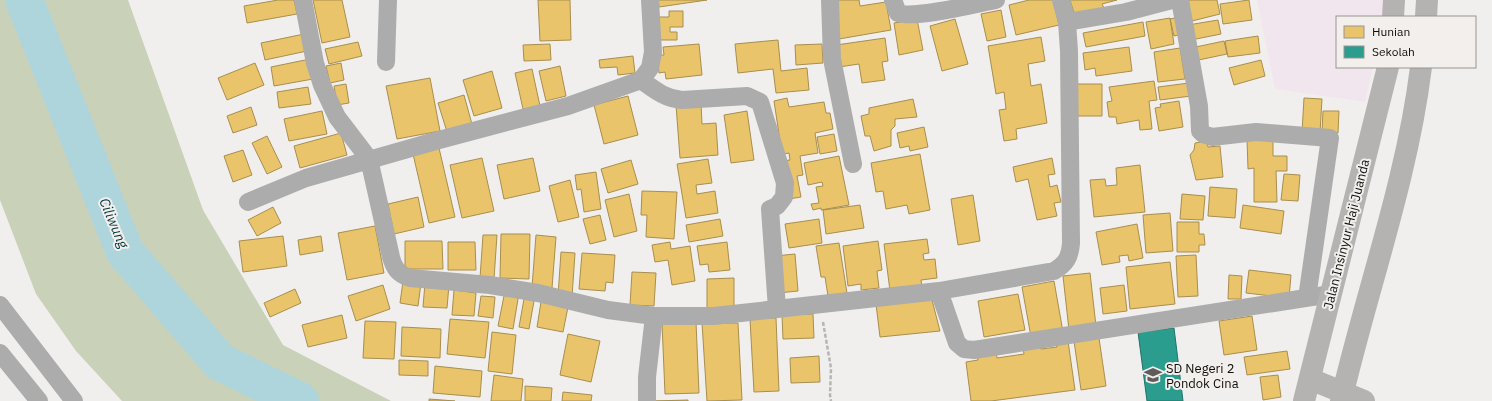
<svg xmlns="http://www.w3.org/2000/svg" width="1492" height="401" font-family="'IBM Plex Sans',sans-serif">
	<style>
		.commercial { fill: #f2e6ee }
		.forest { fill: #c9d1b9 }
		.homes { fill: #e9c46a; stroke: #a88e4e }
		.schools { fill: #2a9d8f; stroke: #227268 }
		.lines { fill: none; stroke-linecap: round; stroke-linejoin: round }
		.river { stroke: #aed5dc; stroke-width: 38 }
		.path { stroke: #b6b5b5; stroke-width: 2.5; stroke-dasharray: 4 2; stroke-linecap: butt }
		.street { stroke: #acacac; stroke-width: 18 }
		.highway { stroke: #b5b3b2; stroke-width: 22 }
		.labels { text-anchor: middle; stroke-width: 4; stroke-linejoin: round; paint-order: stroke }
		.street-label { font-size: 13px; fill: #100f0e; stroke: #f2efec }
		.poi-label { font-size: 13px; fill: #100f0e; stroke: #f2efec; text-anchor: start }
		.water-label { font-size: 14px; font-style: italic; fill: #00363e; stroke: #f2efec }
	</style>
	<rect width="100%" height="100%" fill="#f1efed"/>
	<!-- commercial -->
	<path class="commercial" d="M1257 0H1387L1385 17H1337V67H1373L1365 102 1275 89Z"/>
	<!-- forest -->
	<path class="forest" d="M0 0H128L203 210 283 345 391 401H122L76 351 36 294 0 200Z"/>
	<!-- homes -->
	<path class="homes" d="M278 0H294L297 14 247 23 244 6Z
		M313 0H342L350 37 322 43Z
		M538 0H570L571 40 540 41Z
		M658 0H707L659 7Z
		M832 0H859L860 6 886 2 891 30 839 39Z
		M1029 0H1053L1059 25 1016 35 1009 5Z
		M1070 0H1117L1102 4 1104 8 1075 16Z
		M1190 0H1217L1220 14 1188 22 1183 2Z
		M1249 0 1252 20 1223 24 1220 4Z
		M1001 10 1006 37 987 41 981 14Z
		M669 11H683V27H670V32H677V40H655L658 17H669Z
		M1179 17 1182 34 1174 36 1170 19Z
		M1170 18 1174 44 1151 49 1146 22Z
		M917 19 923 50 899 55 894 23Z
		M955 19 968 64 942 71 930 26Z
		M1218 20 1221 34 1191 40 1188 25Z
		M1143 22 1145 36 1086 47 1083 33Z
		M304 34 307 51 265 60 261 43Z
		M1258 36 1260 53 1228 57 1225 41Z
		M1041 37 1045 61 1028 64 1031 86 1041 84 1047 123 1016 129 1017 139 1004 141 999 110 1006 109 1004 92 996 94 988 46Z
		M885 38 888 61 882 62 885 80 862 83 859 64 839 67 836 45Z
		M778 40 781 71 807 68 809 90 776 93 773 69 738 73 735 44Z
		M1224 41 1227 54 1194 61 1191 48Z
		M358 42 362 56 329 64 325 49Z
		M550 44 551 60 524 61 523 45Z
		M699 44 702 75 666 79 665 72 659 73 657 55H664L663 47Z
		M822 44 823 63 796 65 795 45Z
		M1129 47 1132 71 1096 76 1095 68 1085 70 1083 53Z
		M1180 48 1185 79 1158 82 1154 52Z
		M633 56 635 73 618 75 617 67 600 68 599 60Z
		M310 59 313 79 274 86 271 67Z
		M1261 60 1265 76 1234 85 1229 68Z
		M255 63 264 85 227 100 218 78Z
		M341 63 344 80 330 83 326 66Z
		M560 66 566 96 546 101 539 71Z
		M532 69 540 106 523 109 515 73Z
		M492 71 502 108 474 116 463 80Z
		M430 78 440 131 397 139 386 86Z
		M1154 81 1157 100 1149 101 1152 129 1140 130 1139 120 1117 124 1116 117H1109L1107 102 1112 101 1109 87Z
		M1189 83 1191 96 1160 100 1158 87Z
		M346 84 349 103 337 105 334 86Z
		M1071 84H1102V116H1077Z
		M308 87 311 104 279 108 277 92Z
		M464 95 473 128 448 135 438 103Z
		M628 96 638 135 604 144 594 105Z
		M787 98 789 107 824 102 826 113H830L833 129 815 133 818 153 800 156 803 175 797 176 801 197 789 199 783 161 790 160 789 153 778 155 780 141 774 101Z
		M1304 98 1322 99 1320 133 1302 132Z
		M913 99 917 117 895 119V126L891 130V146L874 151 870 136H865L861 116 869 114V108Z
		M1179 101 1183 127 1159 131 1155 108 1161 107 1160 104Z
		M701 103 702 124 716 123 718 155 680 158 676 105Z
		M251 107 257 125 233 133 227 116Z
		M322 111 327 134 289 141 284 119Z
		M747 111 754 160 731 163 724 115Z
		M1323 111H1339L1338 133 1322 132Z
		M924 127 928 147 910 151 909 146 900 148 897 133Z
		M341 133 347 155 300 168 294 146Z
		M834 134 837 151 820 154 817 137Z
		M267 136 282 167 267 174 252 143Z
		M1247 139H1273V156H1287V171H1276L1277 202H1254V168L1248 169Z
		M1207 141 1208 147 1220 146 1223 177 1196 180 1190 155 1194 150 1195 143Z
		M439 148 455 217 429 223 413 154Z
		M243 150 252 175 233 182 224 156Z
		M920 154 930 210 909 214 907 205 886 209 883 191 876 192 871 163Z
		M839 156 849 205 821 210V208L813 210 811 204 819 203 816 187 823 186 822 182 808 185 804 163Z
		M482 158 494 211 462 218 450 165Z
		M533 158 540 191 504 199 497 165Z
		M1052 158 1055 174 1048 175 1050 187 1057 185 1061 202 1054 203 1057 216 1037 220 1028 179 1016 182 1013 167Z
		M708 159 712 183 696 185 697 194 715 191 718 213 686 218 677 164Z
		M631 160 638 184 608 193 601 169Z
		M1140 165 1145 212 1094 217 1090 180 1105 179 1106 186 1117 185 1116 168Z
		M596 172 601 209 584 212 581 189 577 190 575 175Z
		M1284 174 1300 175 1298 201 1281 200Z
		M570 180 579 217 558 222 549 186Z
		M1210 187 1237 189 1235 218 1208 216Z
		M642 191 677 192 674 239 646 237 647 215H641Z
		M629 194 637 231 614 237 605 200Z
		M1182 194 1205 196 1203 220 1180 219Z
		M973 195 980 241 958 245 951 199Z
		M418 197 424 227 394 234 388 204Z
		M860 205 864 228 826 234 823 210Z
		M1243 205 1284 211 1281 234 1240 228Z
		M273 207 281 223 257 236 248 220Z
		M1170 213 1173 251 1146 253 1143 215Z
		M600 215 606 240 590 244 583 219Z
		M720 219 723 236 689 242 686 225Z
		M819 219 822 243 789 248 785 224Z
		M1177 222H1199V234H1204L1205 245H1199V252H1177Z
		M1137 224 1143 258 1129 261 1128 255 1119 256 1120 262 1102 265 1096 232Z
		M375 226 384 273 347 280 338 233Z
		M501 234H530L529 279 500 278Z
		M483 235H497L494 279 480 278Z
		M536 235 556 237 552 288 532 287Z
		M283 236 287 266 243 272 239 241Z
		M321 236 323 251 300 255 298 240Z
		M927 239 929 253 923 254 924 260 935 259 937 278 921 280 922 287 890 291 884 244Z
		M405 241H442L443 269H405Z
		M878 241 882 270 877 271 879 288 861 290V284L848 286 843 246Z
		M448 242H475L476 270H448Z
		M670 242 671 249 690 246 695 281 672 285 668 260 655 262 652 245Z
		M727 242 730 270 709 272 708 264 700 265 697 246Z
		M839 243 847 293 828 296 825 277H821L816 246Z
		M561 252 575 253 572 297 558 296Z
		M582 253 615 255 613 283 606 282 605 291 579 289Z
		M795 254 798 291 778 293 775 256Z
		M1196 255 1198 296 1178 297 1176 256Z
		M1170 262 1175 304 1130 309 1126 267Z
		M1249 270 1291 275 1289 298 1246 293Z
		M632 272 656 273 654 306 630 305Z
		M1090 273 1096 326 1069 330 1063 276Z
		M1229 275 1242 276 1241 299H1228Z
		M734 278V310H707V279Z
		M403 281 421 283 418 306 400 303Z
		M1054 281 1063 332 1031 337 1022 287Z
		M425 283 449 285 447 308 423 307Z
		M383 285 390 309 356 321 348 296Z
		M1124 285 1127 311 1103 314 1100 288Z
		M295 289 301 303 270 317 264 303Z
		M454 290 476 293 474 316 452 315Z
		M505 291 519 293 513 329 498 326Z
		M1018 294 1025 330 984 337 978 301Z
		M481 296 495 297 493 318 478 316Z
		M524 299 534 301 529 329 519 327Z
		M932 300 940 331 880 337 876 304Z
		M541 302 568 307 563 332 537 327Z
		M813 314 814 338 783 339 782 315Z
		M342 315 347 338 308 347 302 325Z
		M1252 316 1257 350 1224 355 1219 321Z
		M776 318 779 391 754 392 750 319Z
		M450 319 489 322 485 358 447 354Z
		M365 321 396 322 394 359 363 358Z
		M696 322 699 393 665 394 662 323Z
		M702 323H738L742 400 707 401Z
		M402 327 441 329 440 358 401 356Z
		M492 332 516 335 512 374 488 371Z
		M568 334 600 341 591 382 560 375Z
		M1099 338 1106 386 1081 390 1074 341Z
		M1068 341 1075 390 991 401H971L966 362 978 360 977 354 996 352 997 358 1024 354 1023 347 1041 345V349L1057 347 1056 342Z
		M1287 351 1290 369 1247 375 1244 357Z
		M819 356 820 382 791 383 790 358Z
		M399 360 428 361V376L399 375Z
		M435 366 482 371 480 397 433 393Z
		M494 375 523 379 521 401H491Z
		M1278 375 1281 397 1263 400 1260 377Z
		M525 386 552 388 551 401H525Z
		M563 392 592 395 591 401H562Z
		M429 399 455 401H429Z
		M688 400V401H654Z"/>
	<!-- schools -->
	<path class="schools" d="M1174 328 1183 401H1147L1138 332Z"/>
	<g class="lines">
		<!-- river -->
		<path class="river" d="M24 0 125 252 220 362 300 401"/>
		<!-- path -->
		<path class="path" d="M823 322 831 368 830 395 831 401"/>
		<!-- street -->
		<path class="street" d="M303 0 315 63 322 85 337 117 369 159 391 257C394 268 398 274 410 278L490 285 538 293 608 310 654 316H714L939 291 1054 271C1066 264 1070 257 1071 243L1069 51 1067 22 1126 12 1172 0
			M830 0 832 59 853 164
			M893 0 898 13C916 19 975 4 996 0
			M1061 0 1067 22
			M1180 0 1199 106 1200 131 1203 134 1212 137 1256 132 1330 138 1307 298
			M386 62 388 0
			M641 80C655 90 664 98 682 100L747 96 760 102 785 183 784 197 777 206 770 209 777 309
			M248 202 306 178 439 140 568 106 641 80 650 68 653 52 650 0
			M939 291 957 343 964 349 974 350 1331 294
			M0 305 74 401
			M0 353 39 401
			M647 401V377L654 316"/>
		<!-- highway -->
		<path class="highway" d="M1393 17 1394 0
			M1426 17 1427 0
			M1310 379 1364 401
			M1304 401 1388 67
			M1341 401C1367 289 1407 181 1421 67"/>
	</g>
	<!-- icons -->
	<defs>
		<g id="school-bare" transform="scale(1.38)"><path d="M0-5L7-2L0 1L-7-2ZM-4 1L0 2.5L4 1V4Q0 6-4 4Z" fill="#5f5d5c" stroke="#f2efec" stroke-width="2.5" paint-order="stroke"/></g>
	</defs>
	<g fill-rule="evenodd">
		<use href="#school-bare" x="1153" y="375"/>
	</g>
	<g class="labels">
		<!-- street labels -->
		<g class="street-label">
			<text transform="translate(1346 234) rotate(-76)" y="5">Jalan Insinyur Haji Juanda</text>
		</g>
		<!-- poi labels -->
		<g class="poi-label">
			<text x="1166" y="373">SD Negeri 2<tspan x="1166" dy="15">Pondok Cina</tspan></text>
		</g>
		<!-- water labels -->
		<g class="water-label">
			<text transform="translate(114 223) rotate(67)" y="5">Ciliwung</text>
		</g>
	</g>
	<!-- legend -->
	<rect x="1336" y="16" width="140" height="52" fill="#f2efec" stroke="#989593"/>
	<rect x="1344" y="26" width="20" height="12" fill="#e9c46a" stroke="#989593"/>
	<text x="1372" y="36" font-size="12" fill="#100f0e">Hunian</text>
	<rect x="1344" y="46" width="20" height="12" fill="#2a9d8f" stroke="#989593"/>
	<text x="1372" y="56" font-size="12" fill="#100f0e">Sekolah</text>
</svg>
